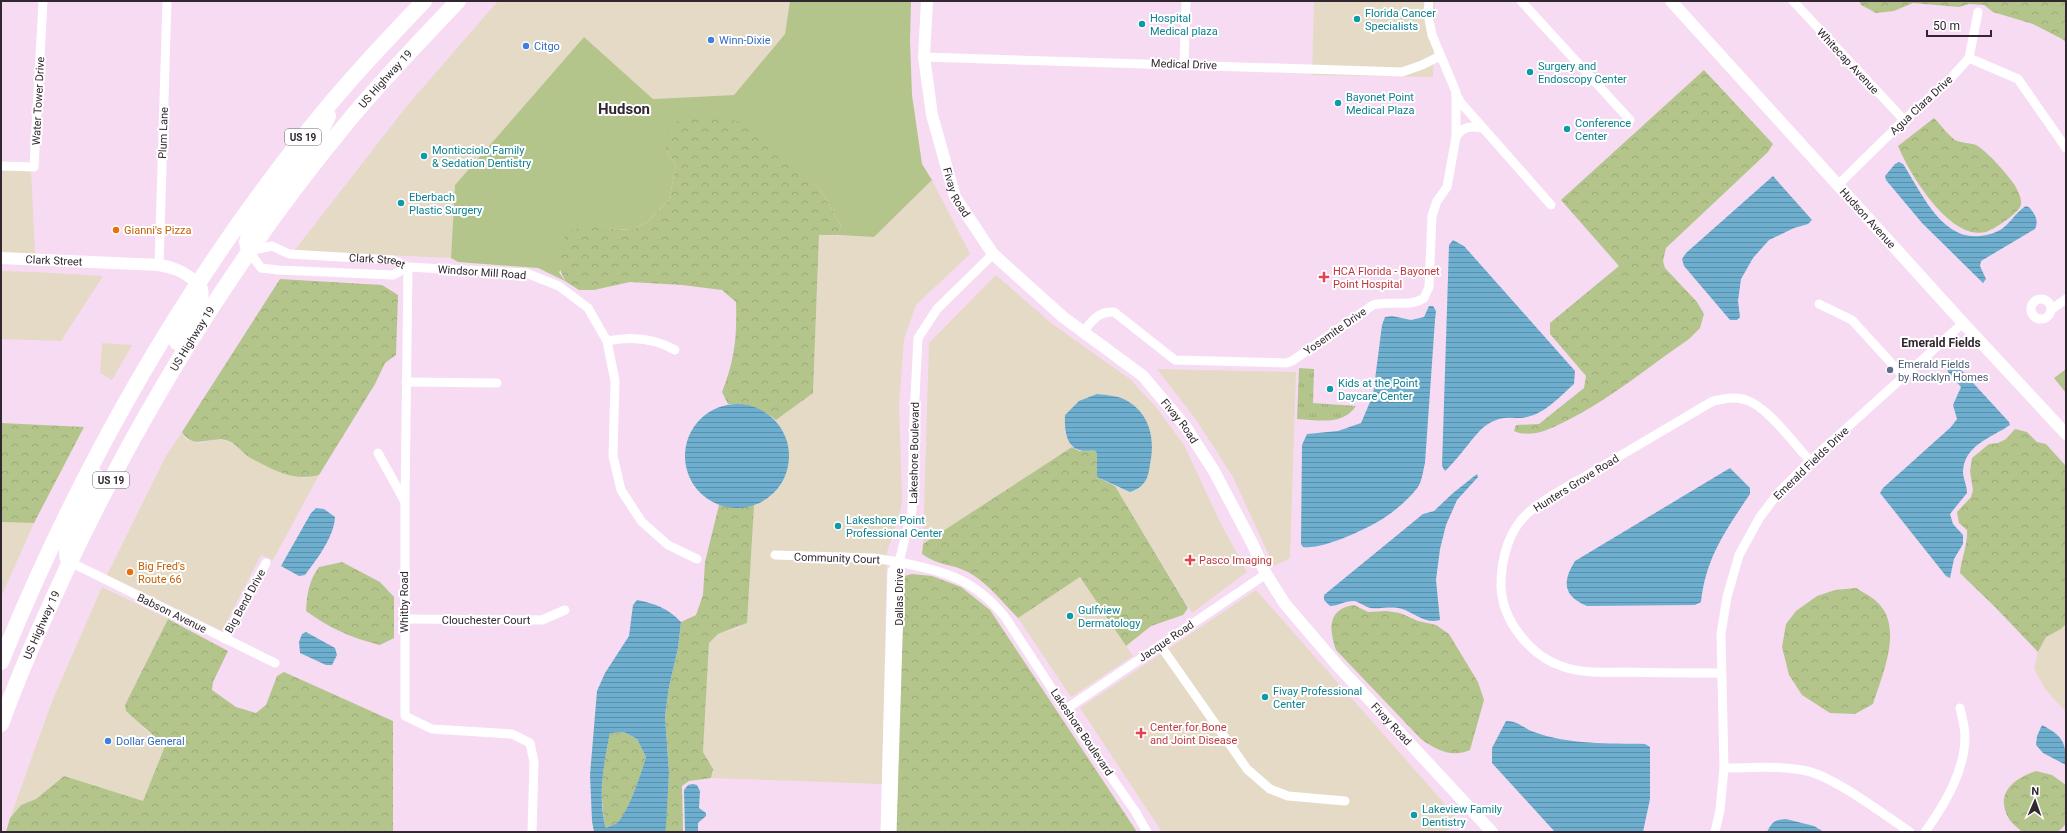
<svg xmlns="http://www.w3.org/2000/svg" width="2067" height="833" font-family="Roboto,sans-serif">
	<style>
		.commercial { fill: #e5dac5 }
		.grass { fill: #b4c58c }
		.forest { fill: url(#forest-crowns) }
		.park { fill: url(#park-tufts) }
		.water { fill: url(#water-rules); fill-rule: evenodd }
		.lines { fill: none; stroke-linecap: round; stroke-linejoin: round }
		.street { stroke: #fff; stroke-width: 9 }
		.secondary { stroke: #fff; stroke-width: 12 }
		.highway { stroke: #fff; stroke-width: 16 }
		.culture-dot { fill: #0f9aa8; stroke: #fff; stroke-width: 1.5 }
		.shop-dot { fill: #3f7fe0; stroke: #fff; stroke-width: 1.5 }
		.food-dot { fill: #e8710a; stroke: #fff; stroke-width: 1.5 }
		.health-dot { fill: #e0444e; stroke: #fff; stroke-width: 1.5 }
		.service-dot { fill: #5c6f8a; stroke: #fff; stroke-width: 1.5 }
		.labels { text-anchor: middle; stroke-width: 4; stroke-linejoin: round; paint-order: stroke }
		.shield { fill: #fff; stroke: #6f686e; stroke-width: 1 }
		.shield-label { font-size: 10px; font-weight: bold; fill: #312730 }
		.culture-label { font-size: 11px; fill: #0d838f; stroke: #fff; text-anchor: start }
		.shop-label { font-size: 11px; fill: #366cbe; stroke: #fff; text-anchor: start }
		.street-label { font-size: 11px; fill: #312730; stroke: #fff }
		.food-label { font-size: 11px; fill: #c56008; stroke: #fff; text-anchor: start }
		.health-label { font-size: 11px; fill: #be3a42; stroke: #fff; text-anchor: start }
		.service-label { font-size: 11px; fill: #4e5e75; stroke: #fff; text-anchor: start }
		.neighbourhood-label { font-size: 12px; font-weight: bold; fill: #312730; stroke: #fff }
		.district-label { font-size: 15px; font-weight: bold; fill: #312730; stroke: #fff }
	</style>
	<defs>
		<pattern id="forest-crowns" width="20" height="18" patternUnits="userSpaceOnUse"><rect width="20" height="18" fill="#b4c58c"/><path d="M2 6a3 3 0 1 1 6 0M12 15a3 3 0 1 1 6 0" fill="none" stroke="#9ba979"/></pattern>
		<pattern id="park-tufts" width="24" height="20" patternUnits="userSpaceOnUse"><rect width="24" height="20" fill="#b4c58c"/><path d="M3 7l-1-3M5 7V3M7 7l1-3M15 17l-1-3M17 17v-4M19 17l1-3" fill="none" stroke="#9ba979"/></pattern>
		<pattern id="water-rules" width="6" height="5" patternUnits="userSpaceOnUse"><rect width="6" height="5" fill="#6eafcf"/><path d="M0 2.5h6" fill="none" stroke="#5b8ea8"/></pattern>
	</defs>
	<rect width="100%" height="100%" fill="#f6dbf3"/>
	<!-- commercial -->
	<path class="commercial" d="M498 1H790L785 34 734 95 653 99 584 37 455 185 451 258 294 251 406 107Z
		M1314 1H1435L1433 77 1312 75Z
		M1 169 31 171 35 254 1 253Z
		M932 180 970 254 916 305 904 339 899 405 902 498 900 514 887 552 882 784 711 778 713 769 703 752 709 643 718 634 741 627 750 547 752 506 770 497 781 485 785 435 776 420 813 393 819 235 874 237Z
		M1 271 35 272 103 276 61 341 1 339Z
		M996 275 1051 323 1130 379 1156 407 1184 445 1221 524 1247 572 1192 613 1115 486 1120 488V398L1097 394 1064 431 1072 447 923 544 929 343Z
		M102 343 132 345 112 380 100 373Z
		M1157 369 1296 372 1290 558 1274 566 1233 477 1197 421Z
		M182 432 186 439 200 443 216 439 230 441 246 455 303 478 319 475 273 560 261 555 222 631 107 575 166 456Z
		M1 522 34 523 1 597Z
		M1079 576 1133 656 1071 697 1018 618Z
		M102 587 168 619 125 705 144 729 165 746 143 802 64 776 36 799 21 805 10 818 53 699Z
		M1256 590 1459 820 1446 832H1162L1080 708Z
		M2066 624V712L2045 689 2034 668 2038 652 2046 637 2061 629Z"/>
	<!-- grass -->
	<path class="grass" d="M790 1H911L910 41 912 95 922 164 932 180 874 237 837 235 841 226 820 189 784 160 666 151 676 165 669 200 647 222 632 230 612 229 601 224 559 272 565 281 538 268 458 262 451 258 455 185 584 37 653 99 734 95 785 34Z
		M2066 369V393L2054 378Z"/>
	<!-- forest -->
	<path class="forest" d="M1859 1H2066V44L2064 40 2033 24 1993 12 1984 5 1969 4 1959 7 1913 3 1894 11 1876 13 1861 5Z
		M1704 70 1773 144 1768 152 1666 248 1663 261 1665 268 1697 302 1704 314 1700 328 1689 339C1644 370 1594 412 1544 431 1536 434 1521 435 1514 431L1516 425 1539 424 1584 388 1586 376 1550 334V323L1619 266 1561 200Z
		M710 115 741 122 820 189 841 226 837 235H819L813 393 776 420C760 408 748 404 728 404L722 392C735 359 737 337 736 302L722 290 682 285 630 282 594 290H579L565 281 555 258 567 232 587 225 602 224 612 229 632 230 647 222 669 200 676 165 666 151 665 134 679 120Z
		M1934 118C1940 124 1948 135 1955 140 1961 143 1970 143 1976 145 1987 151 2007 174 2014 184 2017 189 2022 198 2021 204 2020 213 1994 229 1986 232 1983 233 1975 233 1971 232 1941 224 1909 173 1898 146Z
		M280 279 382 285 398 295 396 355 385 363 375 384 319 475C314 476 309 477 304 477 287 478 260 464 246 455 241 451 236 444 229 441 211 434 195 452 182 432Z
		M1 423 84 427 34 523 1 522Z
		M2015 429 2027 432 2037 442 2046 444 2066 466V624L2061 629 2046 637 2038 652 1995 607 1960 573C1961 559 1968 545 1967 530L1959 523 1957 512 1971 497 1973 490 1970 471 1972 458 1989 444 1998 443 2006 439Z
		M1072 447 1079 451 1094 450 1097 453V477L1115 486 1188 608 1183 615 1151 626 1126 646 1080 577 1018 618C1002 602 987 582 968 572 953 564 936 565 922 554L923 544Z
		M719 505 736 508 754 505 747 623 718 634 709 643 703 752 713 769 711 778 689 781 682 786 683 832H665L669 773 665 716 669 687 678 648 681 622 696 615 703 595 705 562Z
		M342 562 380 582 394 597V638L380 645C352 638 329 628 306 611 307 594 309 580 319 567Z
		M912 574 932 576 961 587 990 610 1137 832H896L904 576Z
		M1856 588C1864 593 1873 597 1879 604 1903 629 1882 676 1873 704L1855 714 1830 713 1802 695 1789 675 1782 647 1786 624 1796 611 1817 596 1835 590Z
		M1354 605 1368 612 1386 611 1400 613 1418 621 1436 625 1449 634 1478 682 1484 700 1470 750C1452 758 1436 750 1421 739L1336 650C1329 630 1327 609 1354 605Z
		M168 619 228 651 213 682 212 690 236 707 256 713 266 705 277 676 284 672 393 721V832H6L10 818 21 805 36 799 64 776 143 801 165 746 126 711 125 705Z
		M624 732 637 739 646 757C641 773 629 813 617 823 614 825 609 826 606 828 598 798 603 763 610 733Z
		M2036 771 2052 775 2066 785V824L2058 832 2021 831C2017 827 2010 822 2008 817 1995 792 2015 778 2036 771Z"/>
	<!-- park -->
	<path class="park" d="M1299 368 1314 369 1313 403 1356 406C1343 426 1318 420 1297 419Z"/>
	<!-- water -->
	<path class="water" d="M1899 162 1903 164C1925 198 1946 252 1996 232 2009 227 2015 212 2026 206L2030 208C2035 215 2039 220 2035 229L1981 261 1980 266 1986 279 1983 283 1922 223 1886 180 1885 176 1895 164Z
		M1773 176 1812 220 1808 224 1794 228 1769 240 1753 258 1741 279 1738 301 1740 317 1737 320H1730L1684 266 1682 259 1686 253Z
		M1453 240 1464 246 1575 371 1574 384C1560 396 1546 413 1527 417 1510 420 1506 414 1488 424 1477 430 1458 460 1445 471L1442 466 1449 245Z
		M1429 306H1433L1436 311 1435 320 1425 463C1423 471 1422 481 1418 487 1409 499 1396 510 1384 518 1367 529 1322 550 1303 547L1301 544 1302 445 1307 434 1338 431 1361 423 1373 395 1382 325 1385 317 1392 316 1411 320 1424 317Z
		M1952 360 2009 422 2010 425C1991 438 1964 445 1963 472 1963 478 1967 486 1967 493L1950 514 1953 524 1963 535V544L1954 559 1950 578 1946 576 1880 493 1883 488 1951 427 1957 419 1953 405 1961 387 1948 372 1946 364 1948 361Z
		M1097 394C1107 395 1121 396 1129 402 1151 416 1155 441 1150 464 1149 471 1148 479 1143 484 1140 488 1135 490 1130 492L1097 477V453L1094 450C1068 455 1064 436 1065 415L1079 401Z
		M685 456a52 52 0 1 1 104 0a52 52 0 1 1-104 0Z
		M1730 468 1750 488V494C1726 530 1706 557 1701 602L1695 605 1587 606C1563 596 1562 582 1575 561Z
		M1477 474 1478 477 1457 500 1446 525 1440 549 1436 580 1440 620C1426 624 1417 615 1405 610 1394 605 1382 609 1371 608 1365 607 1360 602 1354 601 1344 601 1338 606 1330 606L1324 600V595L1423 514 1434 511 1453 493Z
		M316 508 324 509 335 517C334 537 317 559 305 575L299 576 281 566 311 513Z
		M637 600C654 603 669 609 681 622L678 648 669 687 665 716 669 773 666 827 665 832H594L592 821 590 775 597 691 605 673 629 636 633 605ZM624 732 637 739 646 757C641 773 629 812 617 823 614 825 609 826 606 828 597 800 604 761 610 733Z
		M306 632 335 648 337 655 332 665H326L300 653 299 642 302 634Z
		M1506 721C1517 720 1525 729 1534 732 1569 745 1609 743 1645 744L1650 747V799L1643 832H1555L1492 763V748Z
		M2042 725C2063 736 2066 742 2066 765L2043 753 2036 745 2037 736Z
		M693 784 697 785 700 791 699 808 706 813V816L698 823V832H685L684 790 688 785Z
		M1786 819 1814 826 1824 832H1767C1772 822 1774 820 1786 819Z"/>
	<g class="lines">
		<!-- street -->
		<g class="street">
			<path d="M1521 1 1630 120"/>
			<path d="M1793 1 1904 120"/>
			<path d="M924 57 1402 72 1422 65 1440 56"/>
			<path d="M1969 58 2018 79 2066 148"/>
			<path d="M1184 63 1186 1"/>
			<path d="M1456 94 1461 103 1551 205"/>
			<path d="M1456 137C1463 126 1470 126 1483 128"/>
			<path d="M1 166 34 167 43 1"/>
			<path d="M1839 184 1904 120 1950 79 1969 58 1978 12"/>
			<path d="M993 254 937 309 918 338 914 416 912 510 899 562C946 572 973 578 1005 617L1084 738 1135 811 1147 832"/>
			<path d="M159 265 167 1"/>
			<path id="s1" d="M408 267 393 275 278 270 261 268 249 251 272 246 289 254 393 260 408 267 526 273 559 286 588 308 607 341 615 381 613 456 621 490 642 522 668 545 697 559"/>
			<path d="M408 267 405 501V716L432 729 512 734 530 743 534 762 532 832"/>
			<circle cx="2041" cy="309" r="10"/>
			<path d="M1819 304 1852 320 1904 377"/>
			<path d="M2052 309 2066 299"/>
			<path d="M1083 332C1092 321 1098 311 1114 312L1175 360 1286 363 1292 361 1373 305C1390 300 1409 308 1424 298L1429 287 1432 216 1437 201 1447 187 1456 137V92L1432 35 1428 14 1429 1"/>
			<path d="M607 341C631 336 654 338 675 350"/>
			<path d="M406 382 497 383"/>
			<path d="M378 453 404 500"/>
			<path d="M775 555 873 558 899 562"/>
			<path d="M70 562 275 663"/>
			<path d="M404 619 542 620 565 610"/>
			<path d="M225 639 266 563"/>
			<path d="M1160 645 1247 769 1270 789 1288 796 1345 801"/>
			<path d="M1721 673C1690 673 1659 673 1627 672 1607 672 1584 674 1564 667 1531 657 1502 621 1501 586 1501 560 1508 530 1529 512 1549 495 1574 483 1596 470 1635 447 1674 424 1713 401 1724 399 1735 396 1746 400 1767 406 1795 445 1810 461"/>
			<path d="M1066 709 1266 574"/>
			<path d="M1724 768C1750 768 1780 765 1807 771 1836 778 1883 814 1910 832"/>
			<path d="M885 832 892 571 899 562"/>
			<path d="M892 832 900 574 899 562"/>
			<path d="M1715 832 1720 810 1724 768 1721 634 1727 597 1739 555 1760 517 1779 492 1810 461 1963 323"/>
			<path d="M1925 832C1945 804 1965 771 1965 736 1965 727 1962 717 1960 708"/>
		</g>
		<!-- secondary -->
		<g class="secondary">
			<path id="s2" d="M927 1 924 57 932 115 955 197 993 254 1063 317 1143 376 1185 426 1214 471 1252 543 1266 574 1285 604 1338 666 1492 832"/>
			<path id="s3" d="M1671 1 1963 323 2066 434"/>
			<path id="s4" d="M1 258 159 265C176 268 185 272 198 284"/>
		</g>
		<!-- highway -->
		<g class="highway">
			<path d="M249 251 247 242 251 227 317 140 328 116"/>
			<path d="M177 342C186 326 208 302 198 284"/>
			<path d="M69 562C59 540 87 501 96 480V476"/>
			<path d="M1 662C78 472 180 292 308 131 344 85 384 43 424 1"/>
			<path id="s5" d="M1 724C23 663 50 604 78 545 152 393 242 249 350 119 384 78 421 40 458 1"/>
		</g>
	</g>
	<!-- markers -->
	<g class="culture-dot">
		<circle cx="1357" cy="19" r="4"/>
		<circle cx="1142" cy="24" r="4"/>
		<circle cx="1530" cy="72" r="4"/>
		<circle cx="1338" cy="103" r="4"/>
		<circle cx="1567" cy="129" r="4"/>
		<circle cx="424" cy="156" r="4"/>
		<circle cx="401" cy="203" r="4"/>
		<circle cx="1330" cy="389" r="4"/>
		<circle cx="838" cy="526" r="4"/>
		<circle cx="1070" cy="616" r="4"/>
		<circle cx="1265" cy="697" r="4"/>
		<circle cx="1414" cy="815" r="4"/>
	</g>
	<g class="shop-dot">
		<circle cx="711" cy="40" r="4"/>
		<circle cx="526" cy="46" r="4"/>
		<circle cx="108" cy="741" r="4"/>
	</g>
	<g class="food-dot">
		<circle cx="116" cy="230" r="4"/>
		<circle cx="130" cy="572" r="4"/>
	</g>
	<g class="health-dot">
		<path d="M1322 271h4v4h4v4h-4v4h-4v-4h-4v-4h4z"/>
		<path d="M1188 554h4v4h4v4h-4v4h-4v-4h-4v-4h4z"/>
		<path d="M1139 727h4v4h4v4h-4v4h-4v-4h-4v-4h4z"/>
	</g>
	<circle class="service-dot" cx="1890" cy="370" r="4"/>
	<g class="labels">
		<!-- shield labels -->
		<g class="shield">
			<rect x="285" y="129" width="36" height="16" rx="3"/>
			<rect x="93" y="472" width="36" height="16" rx="3"/>
		</g>
		<g class="shield-label">
			<text x="303" y="141">US 19</text>
			<text x="111" y="484">US 19</text>
		</g>
		<!-- culture labels -->
		<g class="culture-label">
			<text x="1365" y="17">Florida Cancer<tspan x="1365" dy="13">Specialists</tspan></text>
			<text x="1150" y="22">Hospital<tspan x="1150" dy="13">Medical plaza</tspan></text>
			<text x="1538" y="70">Surgery and<tspan x="1538" dy="13">Endoscopy Center</tspan></text>
			<text x="1346" y="101">Bayonet Point<tspan x="1346" dy="13">Medical Plaza</tspan></text>
			<text x="1575" y="127">Conference<tspan x="1575" dy="13">Center</tspan></text>
			<text x="432" y="154">Monticciolo Family<tspan x="432" dy="13">&amp; Sedation Dentistry</tspan></text>
			<text x="409" y="201">Eberbach<tspan x="409" dy="13">Plastic Surgery</tspan></text>
			<text x="1338" y="387">Kids at the Point<tspan x="1338" dy="13">Daycare Center</tspan></text>
			<text x="846" y="524">Lakeshore Point<tspan x="846" dy="13">Professional Center</tspan></text>
			<text x="1078" y="614">Gulfview<tspan x="1078" dy="13">Dermatology</tspan></text>
			<text x="1273" y="695">Fivay Professional<tspan x="1273" dy="13">Center</tspan></text>
			<text x="1422" y="813">Lakeview Family<tspan x="1422" dy="13">Dentistry</tspan></text>
		</g>
		<!-- shop labels -->
		<g class="shop-label">
			<text x="719" y="44">Winn-Dixie</text>
			<text x="534" y="50">Citgo</text>
			<text x="116" y="745">Dollar General</text>
		</g>
		<!-- street labels -->
		<g class="street-label">
			<text transform="translate(1848 61) rotate(47)" y="4">Whitecap Avenue</text>
			<text transform="translate(1184 64) rotate(2)" y="4">Medical Drive</text>
			<text dy="4" stroke="none"><textPath href="#s5" startOffset="755">US Highway 19</textPath></text>
			<text transform="translate(38 101) rotate(-87)" y="4">Water Tower Drive</text>
			<text transform="translate(1921 105) rotate(-43)" y="4">Agua Clara Drive</text>
			<text transform="translate(163 133) rotate(-88)" y="4">Plum Lane</text>
			<text dy="4" stroke="none"><textPath href="#s2" startOffset="196">Fivay Road</textPath></text>
			<text dy="4" stroke="none"><textPath href="#s3" startOffset="293">Hudson Avenue</textPath></text>
			<text dy="4" stroke="none"><textPath href="#s4" startOffset="53">Clark Street</textPath></text>
			<text dy="4" stroke="none"><textPath href="#s1" startOffset="301">Clark Street</textPath></text>
			<text transform="translate(482 272) rotate(4)" y="4">Windsor Mill Road</text>
			<text transform="translate(1335 331) rotate(-35)" y="4">Yosemite Drive</text>
			<text dy="4" stroke="none"><textPath href="#s5" startOffset="431">US Highway 19</textPath></text>
			<text dy="4" stroke="none"><textPath href="#s2" startOffset="520">Fivay Road</textPath></text>
			<text transform="translate(914 453) rotate(-89)" y="4">Lakeshore Boulevard</text>
			<text transform="translate(1811 463) rotate(-44)" y="4">Emerald Fields Drive</text>
			<text transform="translate(1576 483) rotate(-32)" y="4">Hunters Grove Road</text>
			<text transform="translate(837 558) rotate(2)" y="4">Community Court</text>
			<text transform="translate(899 597) rotate(-90)" y="4">Dallas Drive</text>
			<text transform="translate(245 601) rotate(-61)" y="4">Big Bend Drive</text>
			<text transform="translate(404 602) rotate(-90)" y="4">Whitby Road</text>
			<text transform="translate(172 613) rotate(26)" y="4">Babson Avenue</text>
			<text x="486" y="624">Clouchester Court</text>
			<text dy="4" stroke="none"><textPath href="#s5" startOffset="107">US Highway 19</textPath></text>
			<text transform="translate(1166 641) rotate(-34)" y="4">Jacque Road</text>
			<text dy="4" stroke="none"><textPath href="#s2" startOffset="892">Fivay Road</textPath></text>
			<text transform="translate(1082 732) rotate(56)" y="4">Lakeshore Boulevard</text>
		</g>
		<!-- food labels -->
		<g class="food-label">
			<text x="124" y="234">Gianni's Pizza</text>
			<text x="138" y="570">Big Fred's<tspan x="138" dy="13">Route 66</tspan></text>
		</g>
		<!-- health labels -->
		<g class="health-label">
			<text x="1333" y="275">HCA Florida - Bayonet<tspan x="1333" dy="13">Point Hospital</tspan></text>
			<text x="1199" y="564">Pasco Imaging</text>
			<text x="1150" y="731">Center for Bone<tspan x="1150" dy="13">and Joint Disease</tspan></text>
		</g>
		<!-- service labels -->
		<g class="service-label">
			<text x="1898" y="368">Emerald Fields<tspan x="1898" dy="13">by Rocklyn Homes</tspan></text>
		</g>
		<!-- neighbourhood labels -->
		<g class="neighbourhood-label">
			<text x="1941" y="347">Emerald Fields</text>
		</g>
		<!-- district labels -->
		<g class="district-label">
			<text x="624" y="114">Hudson</text>
		</g>
	</g>
	<!-- border -->
	<rect width="2067" height="833" fill="none" stroke="#312730" stroke-width="4"/>
	<!-- north arrow -->
	<g transform="translate(2035 801) rotate(2)" stroke="#ffffff" stroke-width="3" paint-order="stroke">
	<path d="M0-3L7 15L0 10L-7 15Z" fill="#312730"/>
	<text y="-6" font-size="11" font-weight="bold" text-anchor="middle" fill="#312730">N</text>
	</g>
	<!-- scale -->
	<path d="M1927 30v6h64v-6" fill="none" stroke="#312730" stroke-width="2"/>
	<text x="1933" y="30" font-size="12" fill="#312730" stroke="#ffffff" stroke-width="3" paint-order="stroke">50 m</text>
</svg>
